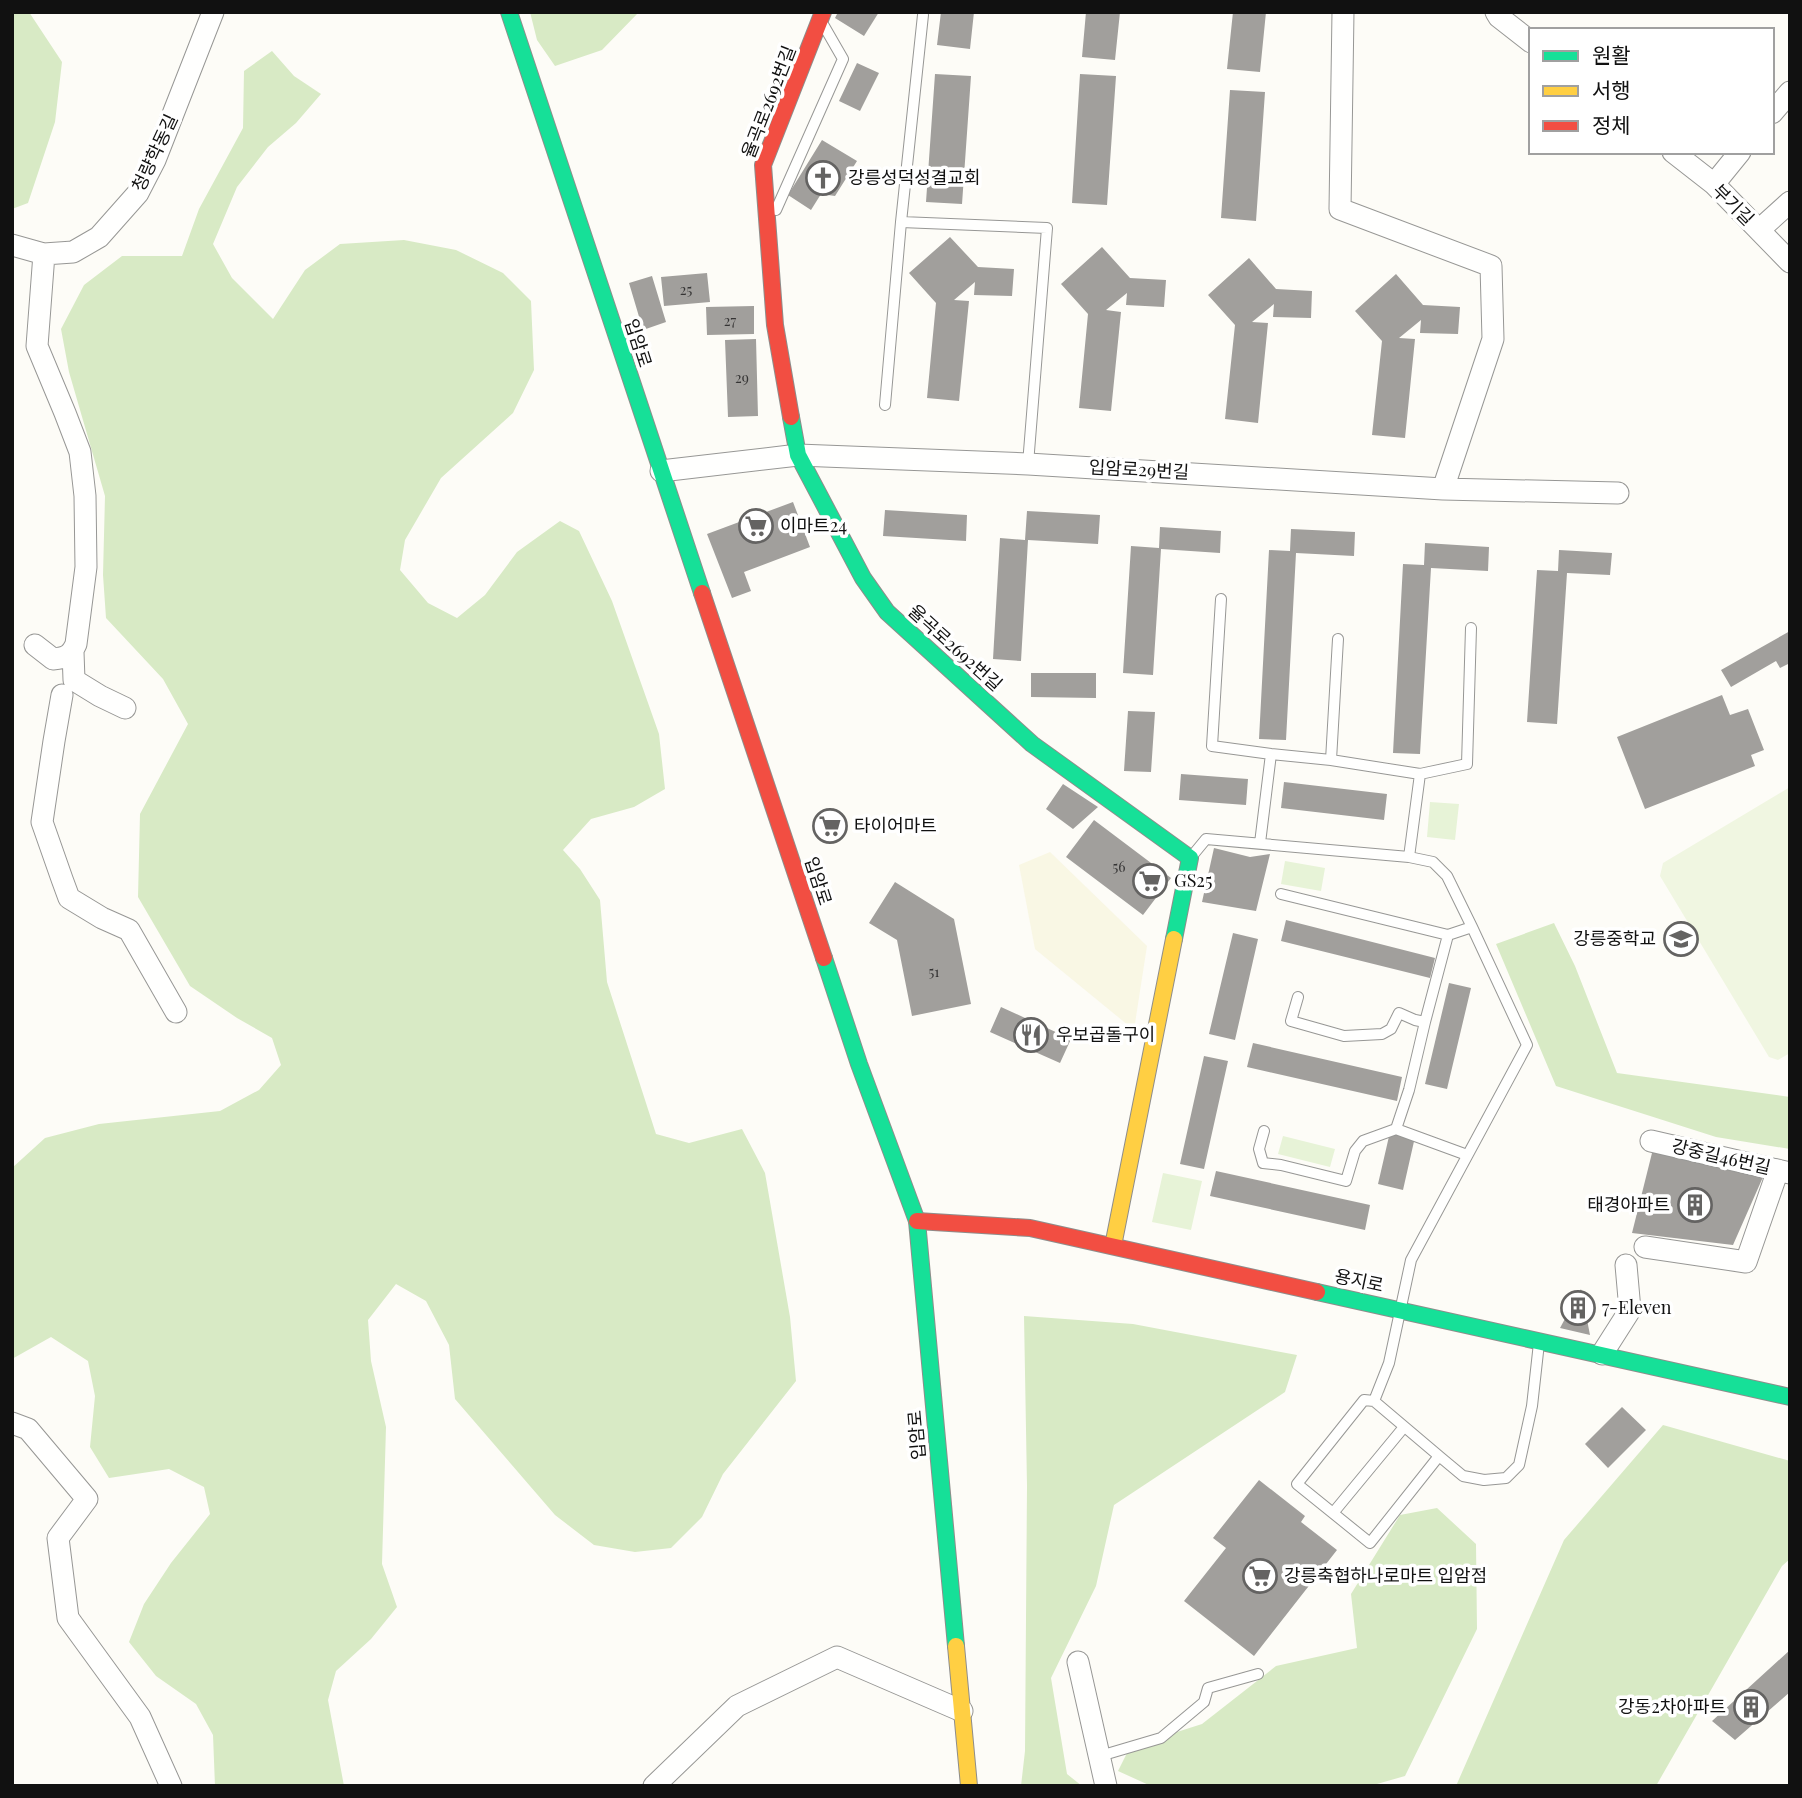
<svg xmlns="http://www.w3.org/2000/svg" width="1802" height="1798" font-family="'Playfair Display','Noto Sans KR',serif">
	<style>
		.farmland { fill: #f9f7e4 }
		.green { fill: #e7f3d7 }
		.forest { fill: #d8eac5 }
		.pitch { fill: #f0f6e1 }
		.building { fill: #a19f9c }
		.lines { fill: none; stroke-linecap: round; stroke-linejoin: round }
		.lane-casing { stroke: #979795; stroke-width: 12 }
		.street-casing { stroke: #979795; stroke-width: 23 }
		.fast-casing { stroke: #8e8d8b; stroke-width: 18 }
		.slow-casing { stroke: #8e8d8b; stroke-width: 18 }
		.jam-casing { stroke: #8e8d8b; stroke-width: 18 }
		.lane { stroke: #fffffe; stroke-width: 10 }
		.street { stroke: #fffffe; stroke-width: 21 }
		.fast { stroke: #16e098; stroke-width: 16 }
		.slow { stroke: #ffcf43; stroke-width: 16 }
		.jam { stroke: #f24e42; stroke-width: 16 }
		.labels { text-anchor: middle; stroke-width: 7; stroke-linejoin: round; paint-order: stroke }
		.number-label { font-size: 14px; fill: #353434 }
		.street-label { font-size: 18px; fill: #111; stroke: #fff }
		.poi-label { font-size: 18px; fill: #111; stroke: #fff; text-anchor: start }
	</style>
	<rect width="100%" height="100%" fill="#fdfcf7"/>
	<!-- farmland -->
	<path class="farmland" d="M1050 852 1147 946 1134 1030 1035 949 1019 865Z"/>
	<!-- green -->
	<path class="green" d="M1430 802 1459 804 1455 840 1427 837Z
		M1285 861 1325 868 1321 891 1281 884Z
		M1283 1136 1335 1149 1330 1167 1278 1154Z
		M1163 1173 1202 1181 1191 1230 1152 1222Z"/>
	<!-- forest -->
	<path class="forest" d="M12 12H29L62 62 55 122 28 203 12 209Z
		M530 12H639L602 50 555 66 537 40Z
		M272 51 294 76 321 94 296 123 268 147 237 187 213 244 232 278 273 319 305 270 340 244 404 240 456 250 503 273 531 301 534 370 513 413 441 478 405 540 400 570 428 603 457 618 485 595 517 552 560 521 579 531 612 601 659 734 665 789 634 807 591 819 563 850 580 869 600 900 607 982 656 1134 689 1143 742 1129 765 1173 790 1317 796 1381 723 1474 702 1517 671 1548 635 1552 594 1545 555 1515 455 1399 449 1345 426 1301 396 1284 368 1320 371 1361 386 1427 382 1564 397 1607 371 1639 336 1671 328 1700 344 1786H215L213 1735 196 1704 156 1676 129 1642 144 1604 171 1563 210 1514 204 1487 169 1469 109 1478 90 1447 95 1396 88 1361 51 1337 12 1359V1168L45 1138 99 1124 220 1111 259 1090 281 1065 272 1038 237 1018 190 986 138 897 140 814 188 724 163 679 106 618 103 575 105 496 69 372 61 329 84 285 122 256H182L199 209 243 128 244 71Z
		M1554 923 1575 966 1617 1073 1790 1097V1149L1716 1137 1556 1086 1496 944Z
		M1024 1316 1133 1324 1297 1355 1285 1392 1114 1505 1096 1586 1051 1678 1067 1774 1082 1786H1021L1025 1751 1027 1486Z
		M1663 1425 1790 1461V1559L1782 1566 1656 1786H1456L1564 1540Z
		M1437 1508 1476 1544 1477 1629 1405 1776 1370 1786H1151L1118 1771 1130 1747 1202 1724 1276 1666 1357 1648 1351 1594 1400 1515Z"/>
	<!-- pitch -->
	<path class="pitch" d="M1790 787V1053L1778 1060 1769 1057 1660 876 1663 863Z"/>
	<!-- building -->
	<path class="building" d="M838 12H879L864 36 835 18Z
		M941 12H974L970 49 937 45Z
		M1086 12H1120L1115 60 1082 57Z
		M1233 12H1266L1260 72 1227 69Z
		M857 63 879 73 860 111 839 101Z
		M935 74 971 76 962 204 926 202Z
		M1080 74 1116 76 1107 205 1072 203Z
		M1230 90 1265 92 1256 221 1221 218Z
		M822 140 857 161 835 196 821 194 811 210 788 195Z
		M950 237 978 267 1014 269 1012 296 974 295 975 282 954 300 969 301 959 401 927 398 936 303 909 273Z
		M1102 247 1130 278 1166 280 1164 307 1126 305 1127 293 1106 310 1121 312 1111 411 1079 408 1088 314 1061 284Z
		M1249 258 1276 289 1312 291 1311 318 1273 317 1274 304 1252 322 1268 323 1258 423 1225 419 1235 325 1208 295Z
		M707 273 710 302 664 306 661 277Z
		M1396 274 1423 305 1460 307 1458 334 1420 333 1421 320 1399 338 1415 339 1405 438 1372 435 1382 341 1355 311Z
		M652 276 666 322 643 330 629 283Z
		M754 306V334L707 335 706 307Z
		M756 339 758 416 728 417 725 340Z
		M793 502 810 547 744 572 751 591 732 598 707 534Z
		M885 510 967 515 966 541 883 536Z
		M1027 511 1100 515 1098 544 1028 540 1021 661 993 659 1000 538 1025 540Z
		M1160 527 1221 531 1220 553 1161 549 1153 675 1123 673 1131 546 1159 548Z
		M1291 529 1355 532 1354 556 1296 553 1286 740 1259 739 1269 550 1290 551Z
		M1425 543 1489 547 1488 571 1431 568 1420 754 1393 753 1403 564 1424 565Z
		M1559 550 1612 553 1610 575 1567 573 1557 724 1527 722 1537 570 1558 571Z
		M1790 631V663L1780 668 1776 661 1731 687 1721 670Z
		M1031 673H1096V698L1031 697Z
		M1722 695 1730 715 1748 709 1764 750 1751 755 1755 766 1645 809 1617 737Z
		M1128 711 1155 712 1151 772 1124 771Z
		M1181 774 1248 779 1246 805 1179 800Z
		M1284 782 1387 794 1384 820 1281 808Z
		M1063 784 1098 807 1073 829 1046 809Z
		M1094 820 1171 878 1143 915 1066 857Z
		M1214 848 1250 857 1270 854 1256 911 1202 902Z
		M895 882 954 919 971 1004 912 1016 897 940 869 923Z
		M1286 920 1435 958 1430 978 1281 941Z
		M1233 933 1258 939 1235 1040 1209 1034Z
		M1449 983 1471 988 1447 1089 1425 1084Z
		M1001 1007 1071 1039 1060 1063 990 1032Z
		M1253 1043 1402 1077 1397 1101 1247 1067Z
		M1204 1056 1228 1061 1204 1169 1180 1164Z
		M1390 1132 1415 1137 1403 1190 1378 1184Z
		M1653 1149 1763 1177 1733 1245 1632 1233Z
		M1216 1171 1370 1205 1365 1230 1210 1196Z
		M1581 1289 1590 1335 1560 1328Z
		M1622 1407 1646 1430 1608 1468 1585 1444Z
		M1259 1480 1305 1516 1301 1522 1337 1550 1254 1656 1184 1601 1226 1548 1213 1538Z
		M1790 1650V1692L1735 1740 1712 1721Z"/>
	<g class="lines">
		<!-- lane casing -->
		<g class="lane-casing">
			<path id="lane" d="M776 210 843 59 824 26
				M901 222 923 15
				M885 405 901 222 1047 228 1028 464
				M1221 599 1212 746 1271 754 1331 760
				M1338 639 1331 760 1420 774
				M1260 843 1271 754
				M1192 856 1206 839 1409 857 1433 862 1447 876 1472 927 1527 1045 1411 1260 1389 1363 1374 1401
				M1409 857 1420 774 1467 764 1471 628
				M1281 894 1448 935 1472 927
				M1298 997 1291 1021 1344 1036 1382 1034 1391 1029 1399 1013 1415 1020 1425 1022 1409 1090 1396 1129
				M1425 1022 1448 935
				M1264 1131 1259 1149 1263 1163 1281 1165 1346 1181 1355 1151 1363 1141 1396 1129 1467 1155
				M1364 1400 1374 1401 1439 1456 1370 1543 1297 1484Z
				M1439 1456 1463 1476 1484 1480 1506 1478 1519 1465 1532 1406 1539 1343
				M1333 1513 1404 1427
				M1100 1756 1161 1738 1204 1702 1208 1688 1258 1674"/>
		</g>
		<!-- street casing -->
		<g class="street-casing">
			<path id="street" d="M1343 12 1340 209 1491 266 1493 339 1443 489
				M1496 12 1499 17 1531 42
				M1772 113 1790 92
				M1673 152 1714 184 1790 262
				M1714 184 1740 152
				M1759 230 1790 202
				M12 245 44 254 73 252 99 237 138 193 155 160 213 12
				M661 471 798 455 1028 464 1443 489 1618 493
				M35 645 53 659C65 658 71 656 76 644L86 567 85 496 80 452 65 413 37 346 44 254
				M73 652 74 680 100 696 125 708
				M62 695 54 741 42 822 62 879 69 898 102 918 129 930 176 1012
				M1651 1141 1790 1173
				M1645 1247 1746 1262 1778 1170
				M1602 1354 1630 1310 1626 1265
				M12 1423 28 1429 87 1499 58 1538 68 1618 140 1717 171 1786
				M1078 1662 1106 1786
				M654 1786 737 1706 837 1657 962 1711"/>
		</g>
		<!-- fast casing -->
		<g class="fast-casing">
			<path id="fast" d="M509 12 702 593
				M791 417 798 455 863 578 887 612 1032 744 1190 858 1174 939
				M824 958 859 1064 917 1221 956 1646
				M1317 1292 1790 1397"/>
		</g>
		<!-- slow casing -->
		<g class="slow-casing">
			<path id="slow" d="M1113 1246 1174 939
				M956 1646 969 1786"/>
		</g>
		<!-- jam casing -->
		<g class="jam-casing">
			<path id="jam" d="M791 417 775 325 763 165 823 12
				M702 593 824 958
				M917 1221 1030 1228 1317 1292"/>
		</g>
		<!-- lane -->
		<use href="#lane" class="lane"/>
		<!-- street -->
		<use href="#street" class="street"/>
		<!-- fast -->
		<use href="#fast" class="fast"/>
		<!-- slow -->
		<use href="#slow" class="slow"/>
		<!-- jam -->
		<use href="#jam" class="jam"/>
	</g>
	<!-- icons -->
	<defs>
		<g id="church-ring" transform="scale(1.75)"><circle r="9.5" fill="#fff" stroke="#646362" stroke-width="1.5"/><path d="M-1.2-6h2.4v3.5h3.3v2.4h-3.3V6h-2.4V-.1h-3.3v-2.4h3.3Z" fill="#646362"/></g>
		<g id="supermarket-ring" transform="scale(1.75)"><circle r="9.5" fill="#fff" stroke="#646362" stroke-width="1.5"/><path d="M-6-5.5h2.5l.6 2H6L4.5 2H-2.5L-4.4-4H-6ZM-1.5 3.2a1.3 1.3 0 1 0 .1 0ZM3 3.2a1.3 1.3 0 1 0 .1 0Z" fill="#646362"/></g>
		<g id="school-ring" transform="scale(1.75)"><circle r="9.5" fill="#fff" stroke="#646362" stroke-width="1.5"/><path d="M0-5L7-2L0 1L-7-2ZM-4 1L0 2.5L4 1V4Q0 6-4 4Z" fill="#646362"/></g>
		<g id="restaurant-ring" transform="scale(1.75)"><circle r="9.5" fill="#fff" stroke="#646362" stroke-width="1.5"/><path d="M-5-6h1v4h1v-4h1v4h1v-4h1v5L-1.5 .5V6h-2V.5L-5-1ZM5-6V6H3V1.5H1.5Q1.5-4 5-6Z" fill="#646362"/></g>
		<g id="building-ring" transform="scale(1.75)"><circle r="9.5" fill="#fff" stroke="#646362" stroke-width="1.5"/><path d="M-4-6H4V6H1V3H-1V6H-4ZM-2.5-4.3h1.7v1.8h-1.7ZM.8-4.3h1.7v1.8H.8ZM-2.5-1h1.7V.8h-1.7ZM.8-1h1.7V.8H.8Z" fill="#646362"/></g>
	</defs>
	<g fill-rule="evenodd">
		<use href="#church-ring" x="823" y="178"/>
		<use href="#supermarket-ring" x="756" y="526"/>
		<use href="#supermarket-ring" x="830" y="826"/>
		<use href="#supermarket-ring" x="1150" y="881"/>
		<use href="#school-ring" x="1681" y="939"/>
		<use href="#restaurant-ring" x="1031" y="1035"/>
		<use href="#building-ring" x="1695" y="1205"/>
		<use href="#building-ring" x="1578" y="1308"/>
		<use href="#supermarket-ring" x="1260" y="1576"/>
		<use href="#building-ring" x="1751" y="1707"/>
	</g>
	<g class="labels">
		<!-- number labels -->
		<g class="number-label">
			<text x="686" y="295">25</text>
			<text x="730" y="326">27</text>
			<text x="742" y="383">29</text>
			<text x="1119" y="872">56</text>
			<text x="934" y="977">51</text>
		</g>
		<!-- street labels -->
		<g class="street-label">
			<text transform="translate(769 102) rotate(-69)" y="6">율곡로2692번길</text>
			<text transform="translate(155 153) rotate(-65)" y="6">청량학동길</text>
			<text transform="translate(1733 205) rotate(45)" y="6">부기길</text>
			<text transform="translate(638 343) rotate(72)" y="6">입암로</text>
			<text transform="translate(1139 470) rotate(3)" y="6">입암로29번길</text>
			<text transform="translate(955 648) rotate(42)" y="6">율곡로2692번길</text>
			<text transform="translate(818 881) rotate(72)" y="6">입암로</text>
			<text transform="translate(1721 1157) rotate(13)" y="6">강중길46번길</text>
			<text transform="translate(1359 1281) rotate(12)" y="6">용지로</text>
			<text transform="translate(917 1435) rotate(-95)" y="6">입암로</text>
		</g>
		<!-- poi labels -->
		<g class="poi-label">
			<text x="848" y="184">강릉성덕성결교회</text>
			<text x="780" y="532">이마트24</text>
			<text x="854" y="832">타이어마트</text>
			<text x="1174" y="887">GS25</text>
			<text x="1656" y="945" text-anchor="end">강릉중학교</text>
			<text x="1056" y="1041">우보곱돌구이</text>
			<text x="1670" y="1211" text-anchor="end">태경아파트</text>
			<text x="1602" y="1314">7-Eleven</text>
			<text x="1284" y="1582">강릉축협하나로마트 입암점</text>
			<text x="1726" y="1713" text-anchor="end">강동2차아파트</text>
		</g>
	</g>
	<!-- border -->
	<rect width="1802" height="1798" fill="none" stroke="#111111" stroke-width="28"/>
	<!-- legend -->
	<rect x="1529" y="28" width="245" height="126" fill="#ffffff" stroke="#a0a0a0" stroke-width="2"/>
	<rect x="1543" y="51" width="35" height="10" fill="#16e098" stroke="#a0a0a0" stroke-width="2"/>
	<text x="1592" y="63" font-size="21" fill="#111111">원활</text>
	<rect x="1543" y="86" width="35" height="10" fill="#ffcf43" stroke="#a0a0a0" stroke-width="2"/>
	<text x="1592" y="98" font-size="21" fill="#111111">서행</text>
	<rect x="1543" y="121" width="35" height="10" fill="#f24e42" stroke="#a0a0a0" stroke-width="2"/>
	<text x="1592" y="133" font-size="21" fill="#111111">정체</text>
</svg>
